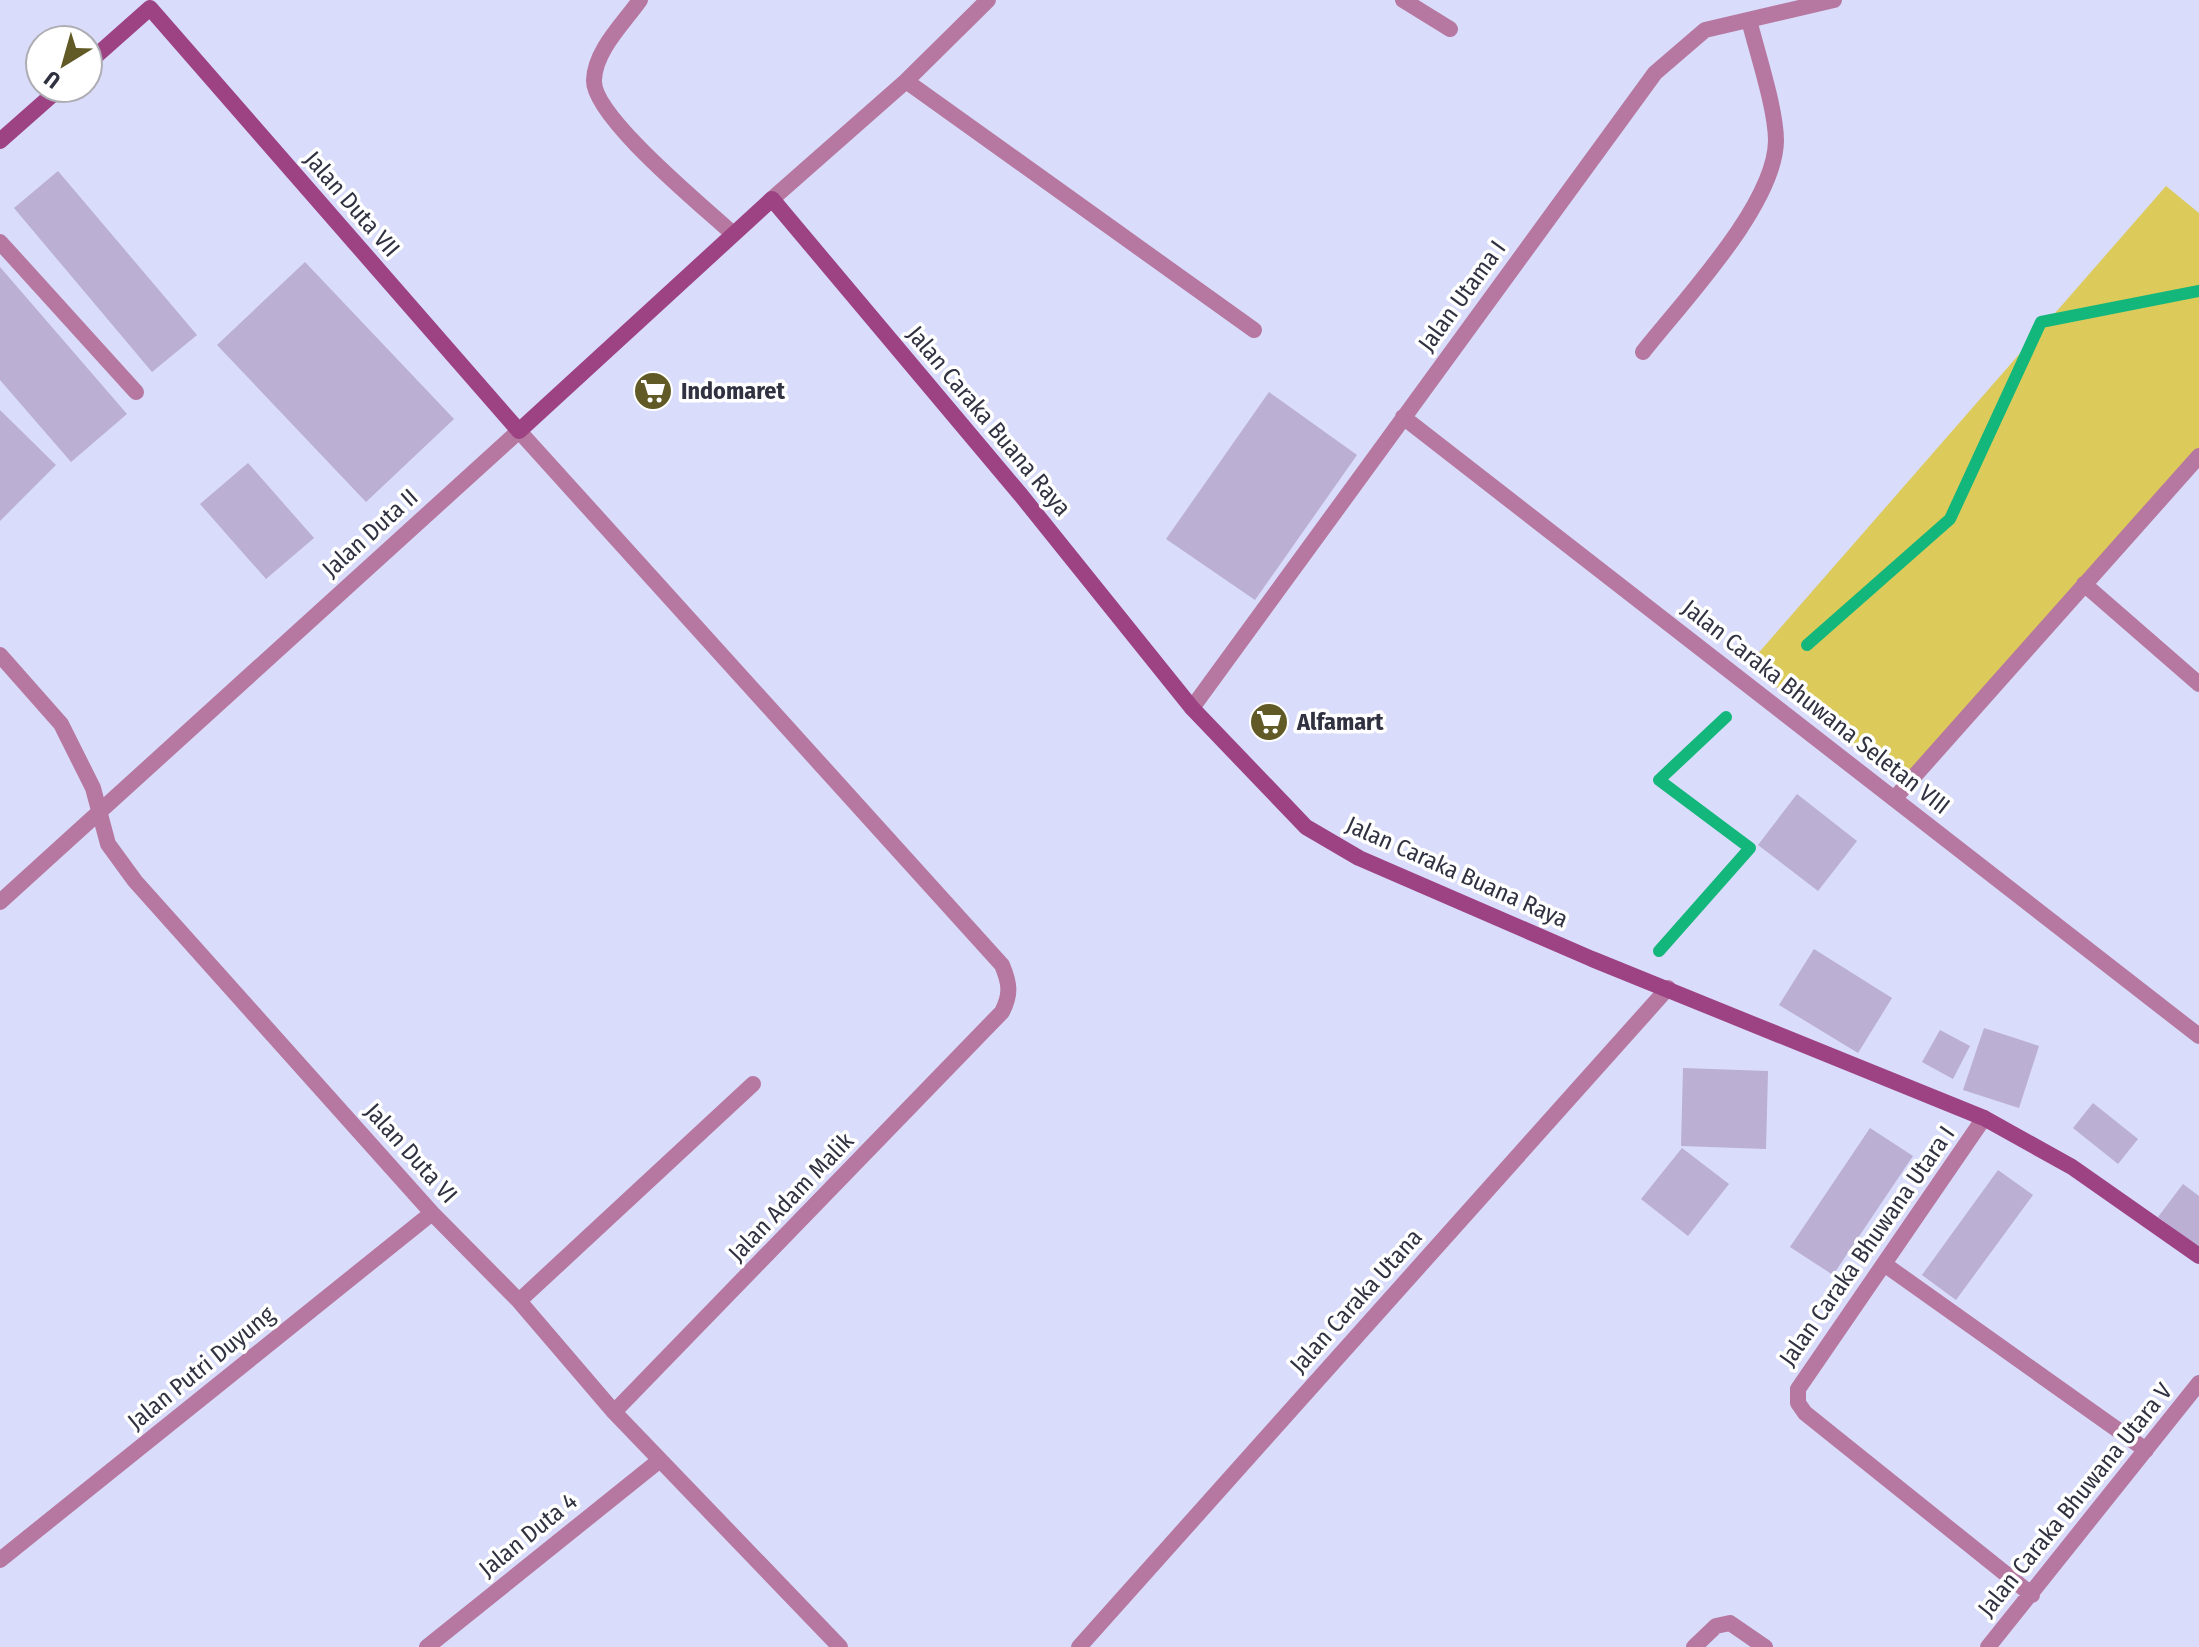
<svg xmlns="http://www.w3.org/2000/svg" width="2199" height="1647" font-family="'Fira Sans Condensed',sans-serif">
	<style>
		.green { fill: #dccb5b }
		.lines { fill: none; stroke-linecap: round; stroke-linejoin: round }
		.stream { stroke: #14b77b; stroke-width: 12 }
		.building { fill: #bbafd3 }
		.street { stroke: #b678a0; stroke-width: 16 }
		.secondary { stroke: #9d4282; stroke-width: 16 }
		.labels { text-anchor: middle; stroke-width: 7; stroke-linejoin: round; paint-order: stroke }
		.street-label { font-size: 24px; fill: #313241; stroke: #fff }
		.poi-label { font-size: 24px; font-weight: bold; fill: #313241; stroke: #fff; text-anchor: start }
	</style>
	<rect width="100%" height="100%" fill="#d9dcfa"/>
	<!-- green -->
	<path class="green" d="M2166 186 2199 213V454L1905 787 1748 665Z"/>
	<g class="lines">
		<!-- stream -->
		<path class="stream" d="M1807 645 1950 519 2041 322 2199 291
			M1659 951 1750 848 1659 780 1726 717"/>
	</g>
	<!-- building -->
	<path class="building" d="M58 171 197 335 152 372 14 208Z
		M305 262 454 419 366 502 217 345Z
		M0 267 127 414 71 462 0 380Z
		M1269 392 1357 455 1255 600 1166 539Z
		M0 410 56 465 0 521Z
		M248 463 314 538 266 579 200 504Z
		M1797 794 1857 841 1818 891 1758 845Z
		M1814 949 1892 998 1858 1053 1779 1005Z
		M1984 1028 2039 1046 2019 1108 1963 1090Z
		M1940 1030 1970 1046 1953 1079 1922 1062Z
		M1683 1068 1768 1071 1766 1149 1681 1146Z
		M2093 1103 2138 1139 2118 1164 2073 1128Z
		M1870 1128 1913 1156 1833 1275 1790 1247Z
		M1682 1148 1729 1184 1688 1236 1641 1199Z
		M1998 1170 2033 1195 1956 1300 1922 1275Z
		M2183 1184 2199 1196V1248L2158 1217Z"/>
	<g class="lines">
		<!-- street -->
		<path class="street" d="M640 0C624 23 595 50 594 80 592 116 704 207 733 234
			M1403 0 1450 29
			M906 81 1254 330
			M772 199 906 81 988 0
			M0 242 136 392
			M1643 352C1683 301 1775 205 1776 141 1776 109 1757 52 1749 20
			M1403 417 2199 1036
			M2084 584 2199 684
			M0 655 61 724 93 788 108 844 135 881 432 1213 519 1301 614 1412 840 1647
			M1192 708 1655 73 1705 30 1834 0
			M1894 799 2199 456
			M0 902 519 431 1002 965C1010 984 1011 994 1002 1012L614 1412
			M1984 1118 1798 1389V1403L1805 1413 2032 1595
			M1884 1264 2146 1450
			M519 1301 753 1084
			M0 1560 432 1213
			M427 1647 660 1460
			M1079 1647 1668 988
			M1694 1647 1716 1626 1730 1623 1765 1647
			M1988 1647 2199 1383"/>
		<!-- secondary -->
		<path class="secondary" d="M88 63 150 8 519 431 772 199 1020 494 1192 708 1306 827 1359 858 1592 959 1984 1118 2072 1167 2199 1256
			M0 141 60 88"/>
	</g>
	<!-- icons -->
	<defs>
		<g id="supermarket-disc" transform="scale(2)"><circle r="9.5" fill="#615a26" stroke="#fff"/><path d="M-6-5.5h2.5l.6 2H6L4.5 2H-2.5L-4.4-4H-6ZM-1.5 3.2a1.3 1.3 0 1 0 .1 0ZM3 3.2a1.3 1.3 0 1 0 .1 0Z" fill="#fff"/></g>
	</defs>
	<g fill-rule="evenodd">
		<use href="#supermarket-disc" x="653" y="391"/>
		<use href="#supermarket-disc" x="1269" y="722"/>
	</g>
	<g class="labels">
		<!-- street labels -->
		<g class="street-label">
			<text transform="translate(352 204) rotate(49)" y="8">Jalan Duta VII</text>
			<text transform="translate(1462 296) rotate(-54)" y="8">Jalan Utama I</text>
			<text transform="translate(989 421) rotate(50)" y="8">Jalan Caraka Buana Raya</text>
			<text transform="translate(370 533) rotate(-42)" y="8">Jalan Duta II</text>
			<text transform="translate(1816 707) rotate(38)" y="8">Jalan Caraka Bhuwana Seletan VIII</text>
			<text transform="translate(1457 872) rotate(24)" y="8">Jalan Caraka Buana Raya</text>
			<text transform="translate(411 1153) rotate(48)" y="8">Jalan Duta VI</text>
			<text transform="translate(791 1197) rotate(-46)" y="8">Jalan Adam Malik</text>
			<text transform="translate(1867 1246) rotate(-55)" y="8">Jalan Caraka Bhuwana Utara I</text>
			<text transform="translate(1356 1301) rotate(-48)" y="8">Jalan Caraka Utana</text>
			<text transform="translate(201 1368) rotate(-39)" y="8">Jalan Putri Duyung</text>
			<text transform="translate(2075 1500) rotate(-51)" y="8">Jalan Caraka Bhuwana Utara V</text>
			<text transform="translate(528 1535) rotate(-39)" y="8">Jalan Duta 4</text>
		</g>
		<!-- poi labels -->
		<g class="poi-label">
			<text x="681" y="399">Indomaret</text>
			<text x="1297" y="730">Alfamart</text>
		</g>
	</g>
	<!-- north arrow -->
	<g transform="translate(64 64) rotate(217)"><circle r="38" fill="#ffffff" stroke="#adadb3" stroke-width="2"/>
	<path d="M0-6L14 30L0 20L-14 30Z" fill="#615a26"/>
	<text y="-12" font-size="22" font-weight="bold" text-anchor="middle" fill="#313241">U</text>
	</g>
</svg>
